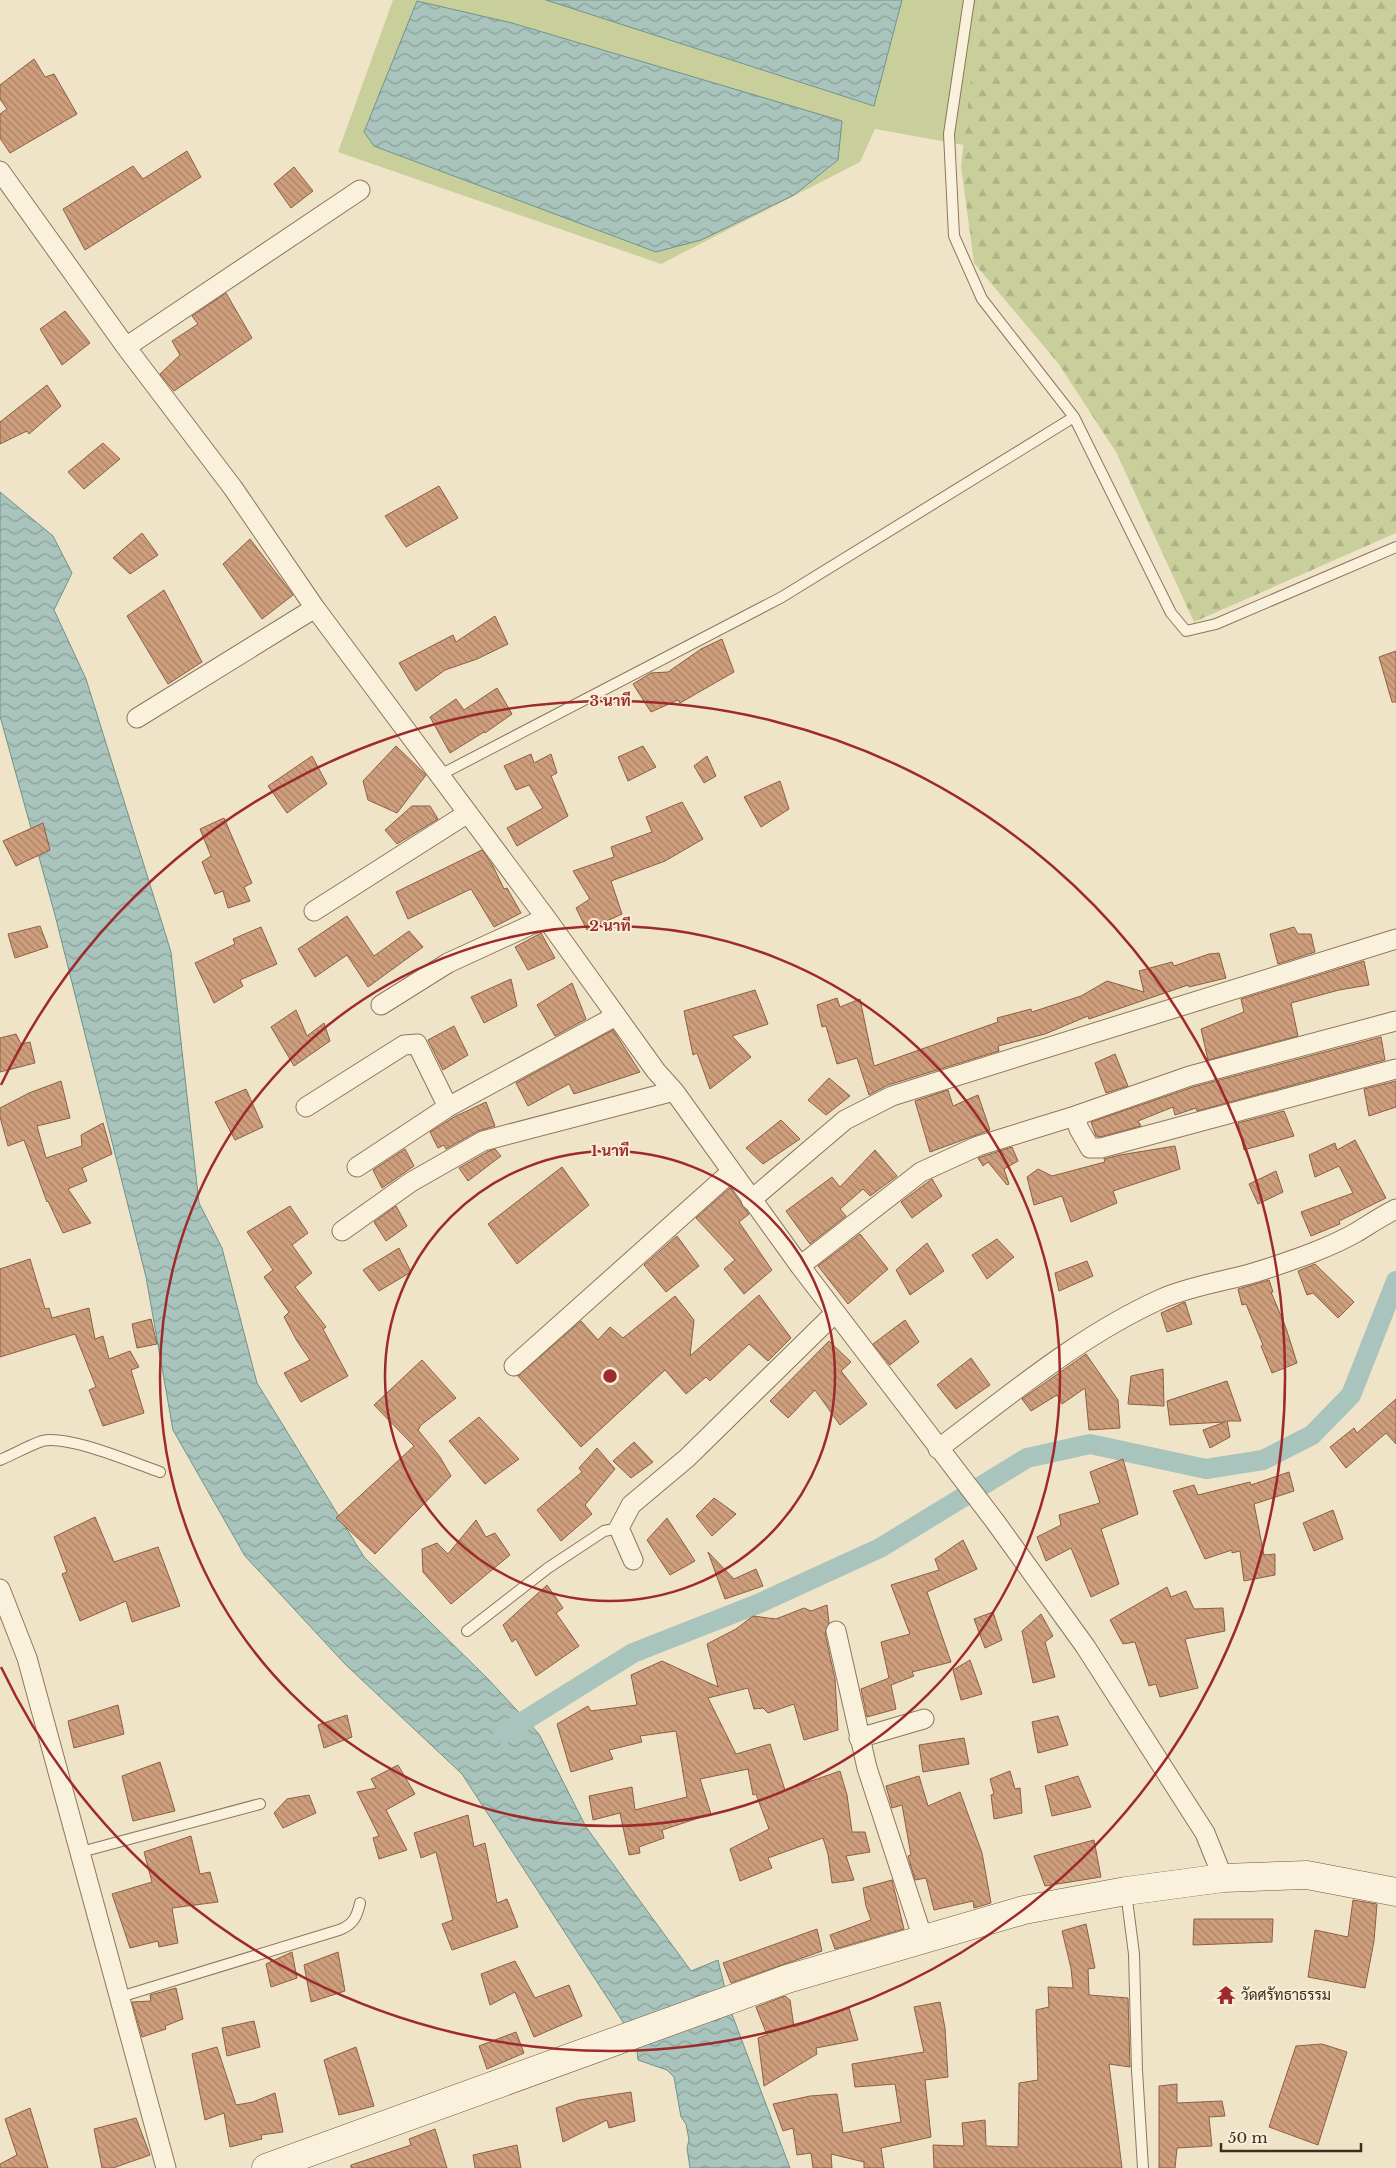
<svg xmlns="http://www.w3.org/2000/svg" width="1396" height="2168" font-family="'Libre Baskerville',Sarabun,serif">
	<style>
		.green { fill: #c9cf9b; fill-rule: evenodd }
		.forest { fill: url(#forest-firs) }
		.water { fill: url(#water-waves); stroke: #6f938a }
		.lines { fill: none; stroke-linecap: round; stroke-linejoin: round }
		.canal { stroke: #a9c4bc; stroke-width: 20 }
		.building { fill: url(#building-back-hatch); stroke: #8d5f41 }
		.lane-casing { stroke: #8d765c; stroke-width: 12 }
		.street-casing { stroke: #8d765c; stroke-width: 21 }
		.secondary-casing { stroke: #6f573f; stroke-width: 29 }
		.lane { stroke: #faf1dc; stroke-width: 10 }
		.street { stroke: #faf1dc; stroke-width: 19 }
		.secondary { stroke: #faf1dc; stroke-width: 28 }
		.ring { fill: none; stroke: #9e2a2b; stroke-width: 2.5 }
		.labels { text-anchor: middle; stroke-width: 4; stroke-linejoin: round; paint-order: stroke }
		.poi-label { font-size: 15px; fill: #3d2e20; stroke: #f7eed8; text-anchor: start }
		.centre { fill: #9e2a2b; stroke: #f7eed8; stroke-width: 2.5 }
		.ring-label { font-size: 15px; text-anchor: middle; font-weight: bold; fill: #9e2a2b; stroke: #f7eed8; stroke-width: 4; stroke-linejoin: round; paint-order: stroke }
	</style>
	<defs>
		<pattern id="forest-firs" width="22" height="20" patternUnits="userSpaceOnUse" patternTransform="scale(1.25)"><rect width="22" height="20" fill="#c9cf9b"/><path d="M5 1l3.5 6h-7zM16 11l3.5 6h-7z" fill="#aeb285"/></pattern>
		<pattern id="water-waves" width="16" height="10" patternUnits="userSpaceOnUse" patternTransform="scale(1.25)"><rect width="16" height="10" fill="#a9c4bc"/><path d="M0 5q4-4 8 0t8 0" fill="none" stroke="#8ba098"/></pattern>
		<pattern id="building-back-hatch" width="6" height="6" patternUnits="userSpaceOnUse" patternTransform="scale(1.25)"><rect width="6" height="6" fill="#cf9f7d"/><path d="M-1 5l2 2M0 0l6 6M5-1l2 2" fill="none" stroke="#a98266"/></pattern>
	</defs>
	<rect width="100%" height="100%" fill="#f0e4c8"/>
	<!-- green -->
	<path class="green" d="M393 0H546L874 106 902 0H980L964 145 875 129 860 162 661 264 338 152ZM417 1 512 23 841 121 838 160Z"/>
	<!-- forest -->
	<path class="forest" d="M980 0H1396V533L1194 622 1116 452 1058 363 974 263 961 166Z"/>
	<!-- water -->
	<path class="water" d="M546 0H902L874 106Z
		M417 1 512 23 842 121 838 160 794 195 701 240 656 252 374 146 364 132Z
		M0 492 53 536 72 573 54 610 86 679 171 952 199 1203 222 1248 257 1383 364 1557 487 1678 539 1734 586 1827 691 1971 718 1960 730 2009 790 2168H690L687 2148 689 2140 686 2124 681 2117 674 2077 667 2070 638 2060 636 2042 462 1774 345 1664 245 1556 173 1430 146 1277 55 915 0 716Z"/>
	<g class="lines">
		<!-- canal -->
		<path class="canal" d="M503 1734 633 1653 760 1603 880 1548 1027 1458 1090 1444 1206 1469 1263 1460 1312 1435 1351 1395 1396 1281"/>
	</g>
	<!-- building -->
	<path class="building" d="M34 59 45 77 54 74 77 114 10 153 0 138V114L7 109 0 99V85Z
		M187 151 201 177 85 250 63 209 133 166 143 179Z
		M294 167 313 191 291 208 274 184Z
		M226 293 252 338 174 391 160 374 180 355 172 341 198 324 192 316Z
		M65 311 90 343 62 365 40 329Z
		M47 385 61 406 29 434 27 431 0 444V422Z
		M103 443 120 459 84 489 68 472Z
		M439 486 458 518 406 547 385 516Z
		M142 533 158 555 130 574 113 558Z
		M250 539 293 595 262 619 223 564Z
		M164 590 202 662 168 684 127 616Z
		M495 616 508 644 477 659 445 670 416 691 399 663 453 635 456 642Z
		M722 639 734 672 680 703 678 700 651 712 633 684 651 673 668 672 701 649Z
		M1396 651V702H1392L1379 657Z
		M497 688 512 714 485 733 484 732 450 753 430 717 456 699 464 710Z
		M396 746 426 775 397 813 368 800 363 781Z
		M643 746 656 767 628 781 618 757Z
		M531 754 534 763 551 754 557 773 551 776 568 816 517 846 507 828 543 808 529 785 516 790 504 766Z
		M312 756 327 784 287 813 268 786Z
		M707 756 716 776 704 783 694 766Z
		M780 781 789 809 761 827 744 797Z
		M682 802 703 839 665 861 611 881 622 914 587 930 576 908 590 899 573 871 614 857 611 847 652 832 646 817Z
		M412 806H430L438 819 397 844 385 830Z
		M224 818 252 883 244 887 250 901 228 908 223 891 215 894 202 862 211 856 200 829Z
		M43 823 50 850 16 866 3 841Z
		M482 850 493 866 504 889 507 888 521 913 494 927 471 889 408 919 396 892Z
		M347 916 374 956 409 931 423 947 368 987 347 955 315 977 298 949Z
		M40 926 48 947 15 958 8 934Z
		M261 927 277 964 240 980 243 986 214 1003 195 963 235 944 233 939Z
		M1294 927 1298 934H1311L1315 952 1278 964 1270 934Z
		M541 933 555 958 528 970 515 947Z
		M1219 953 1226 978 1189 987 1188 985 1089 1019 1088 1016 1045 1034 998 1046 999 1051 888 1085 869 1095 857 1058 837 1064 826 1026 822 1027 817 1005 837 998 840 1007 860 999 874 1066 998 1022 997 1018 1031 1009 1032 1012 1081 996 1107 981 1144 992 1139 971 1172 962 1174 966 1209 954Z
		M1364 961 1369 985 1339 990 1291 1003 1298 1036 1208 1060 1201 1029 1244 1012 1241 999Z
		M511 979 517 1006 484 1023 471 997Z
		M572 983 586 1019 555 1036 537 1005Z
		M755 990 768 1024 732 1036 751 1057 710 1089 697 1053 693 1055 684 1011Z
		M296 1010 307 1036 324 1023 330 1041 294 1066 271 1027Z
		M454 1026 468 1055 443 1070 428 1040Z
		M613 1030 640 1072 574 1094 569 1084 528 1106 516 1083Z
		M16 1034 21 1044 30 1042 35 1063 0 1072V1038Z
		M1381 1037 1385 1060 1197 1111 1196 1108 1175 1115 1173 1107 1138 1121 1141 1126 1100 1137 1096 1136 1091 1122 1193 1087Z
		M1115 1054 1128 1086 1106 1093 1095 1063Z
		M829 1078 850 1096 826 1115 808 1100Z
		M61 1081 70 1118 37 1126 46 1158 82 1146 81 1135 103 1123 112 1154 82 1168 87 1181 68 1189 91 1223 63 1233 48 1201 47 1202 24 1140 8 1146 0 1117V1108L29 1093Z
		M1396 1081V1107L1369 1116 1364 1089Z
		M246 1089 263 1127 235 1140 215 1102Z
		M948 1090 953 1106 978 1095 990 1130 930 1152 915 1101Z
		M486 1102 495 1126 478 1131 446 1149 444 1145 438 1148 430 1132 454 1117Z
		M1284 1111 1294 1136 1244 1150 1238 1123Z
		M781 1120 800 1139 763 1164 746 1148Z
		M1355 1140 1386 1198 1339 1221 1340 1224 1311 1236 1301 1212 1353 1193 1339 1166 1315 1177 1309 1155 1335 1143 1337 1150Z
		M1175 1146 1180 1169 1113 1191 1117 1203 1071 1222 1062 1196 1034 1205 1027 1177 1038 1169 1052 1176 1105 1162 1104 1159 1120 1155Z
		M1012 1147 1018 1161 1004 1169 1009 1184 1007 1185 988 1162 983 1166 978 1158Z
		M405 1149 414 1166 382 1188 373 1170Z
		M495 1149 501 1156 468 1181 459 1168 487 1152Z
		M875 1150 897 1176 870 1196 863 1189 840 1209 846 1216 810 1244 786 1211 832 1177 840 1187Z
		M562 1167 589 1205 517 1264 488 1224Z
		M1276 1171 1283 1192 1258 1204 1249 1184Z
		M932 1179 942 1196 912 1218 901 1202Z
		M730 1188 749 1214 739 1222 772 1270 744 1294 724 1269 735 1260 696 1218Z
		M290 1206 308 1233 292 1245 312 1273 295 1287 326 1327 323 1329 348 1376 301 1402 284 1373 310 1360 297 1341 284 1317 289 1312 264 1277 273 1270 247 1232Z
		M396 1206 407 1226 386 1241 374 1222Z
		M860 1234 888 1269 848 1304 818 1266Z
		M677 1236 699 1266 666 1292 644 1265Z
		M997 1239 1014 1257 987 1279 972 1255Z
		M927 1243 944 1271 910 1295 896 1270Z
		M399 1248 411 1272 379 1291 363 1270Z
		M30 1259 45 1309 49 1308 52 1318 89 1308 95 1339 103 1336 109 1359 130 1351 139 1367 131 1370 144 1413 103 1426 89 1390 96 1387 75 1334 0 1357V1269Z
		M1087 1261 1093 1276 1059 1291 1055 1273Z
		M1315 1264 1354 1302 1338 1318 1313 1293 1307 1295 1298 1271Z
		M1269 1280 1273 1292H1271L1286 1328 1297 1363 1272 1373 1261 1346 1263 1345 1246 1304 1242 1305 1238 1289Z
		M759 1295 791 1338 768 1361 749 1344 710 1381 706 1377 686 1394 665 1370 581 1447 518 1376 581 1321 598 1340 610 1327 623 1338 675 1296 694 1320 690 1356Z
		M1185 1302 1192 1324 1167 1332 1161 1313Z
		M151 1319 157 1344 137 1348 132 1324Z
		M905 1320 919 1342 890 1365 873 1344Z
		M829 1341 851 1362 841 1371 867 1404 840 1425 815 1390 788 1418 770 1401Z
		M1086 1354 1118 1400 1120 1428 1089 1430 1085 1388 1062 1404 1057 1395 1031 1411 1022 1399Z
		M971 1358 990 1385 956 1409 937 1385Z
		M422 1360 456 1398 421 1425 418 1430 440 1457 451 1476 375 1554 336 1518 414 1446 374 1405Z
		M1163 1369 1164 1406 1128 1404 1131 1376Z
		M1227 1381 1241 1421H1227L1230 1437 1210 1448 1203 1430 1225 1422 1170 1425 1167 1401Z
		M1396 1399V1444L1386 1433 1346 1468 1330 1447 1354 1428 1357 1433Z
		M479 1417 519 1459 485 1484 449 1441Z
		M634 1442 653 1462 631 1478 613 1461Z
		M597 1448 615 1469 585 1505 592 1514 561 1541 537 1510 582 1472 579 1468Z
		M1123 1459 1138 1514 1101 1529 1119 1584 1091 1597 1071 1548 1046 1561 1037 1537 1061 1525 1059 1515 1100 1503 1090 1472Z
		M1289 1472 1294 1491 1254 1504 1264 1555 1275 1554V1575L1244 1581 1240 1551 1232 1553V1550L1205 1559 1173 1491 1194 1485 1198 1495 1250 1482 1251 1485Z
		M714 1498 736 1514 712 1536 696 1516Z
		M1333 1510 1343 1539 1314 1551 1303 1523Z
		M95 1517 114 1562 158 1547 180 1606 132 1622 126 1601 80 1621 62 1574 67 1572 54 1537Z
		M667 1518 695 1561 670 1575 647 1540Z
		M476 1520 486 1537 495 1533 510 1555 451 1604 423 1572 422 1549 437 1543 448 1554Z
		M963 1540 977 1569 927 1592 951 1662 912 1672 914 1676 891 1685 896 1709 867 1717 861 1689 889 1678 881 1642 910 1634 891 1585 939 1570 935 1559Z
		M708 1552 734 1579 756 1569 763 1586 725 1599Z
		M547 1585 563 1608 556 1613 579 1646 536 1676 516 1639 512 1642 503 1625Z
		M1167 1587 1171 1597 1186 1591 1194 1609 1223 1608 1225 1631 1185 1639 1198 1688 1160 1697 1156 1684 1149 1686 1135 1642 1123 1644 1110 1620Z
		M827 1605 829 1623 825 1633 835 1679 838 1730 804 1740 794 1704 768 1713 763 1708 754 1709 748 1688 708 1698 736 1754 770 1744 785 1790 840 1771 847 1795 852 1832H865L870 1852 846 1856 854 1880 832 1883 828 1854 823 1838 768 1858 772 1868 740 1881 730 1849 769 1829 756 1794 753 1795 748 1769 700 1779 711 1814 662 1830 664 1838 639 1847 640 1853 629 1855 620 1813 593 1820 589 1796 632 1787 635 1810 687 1797 676 1731 640 1736 642 1742 609 1750 613 1759 571 1772 557 1724 588 1706 591 1711 637 1705 631 1675 662 1661 718 1687 707 1644 736 1629 753 1616 776 1619 804 1608 811 1611Z
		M993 1612 1002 1640 985 1648 974 1619Z
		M1041 1614 1053 1636 1045 1642 1055 1677 1033 1683 1022 1631Z
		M970 1660 982 1694 961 1700 953 1670Z
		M118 1705 124 1734 74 1748 68 1721Z
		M347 1715 352 1737 324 1748 318 1725Z
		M1058 1716 1068 1745 1038 1753 1032 1722Z
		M964 1738 969 1764 923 1772 919 1745Z
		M160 1762 175 1811 133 1821 122 1776Z
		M398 1765 415 1794 386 1810 407 1850 379 1859 373 1838 379 1836 357 1792 376 1788 371 1779Z
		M1010 1771 1015 1789 1020 1788 1022 1813 994 1819 991 1795 994 1794 990 1779Z
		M919 1776 928 1806 960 1792 982 1853 991 1903 974 1908 973 1901 934 1910 926 1878 915 1880 908 1856 911 1855 902 1805 892 1808 886 1786Z
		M1078 1776 1091 1807 1052 1816 1045 1786Z
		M309 1795 316 1813 283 1828 274 1813 287 1799Z
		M468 1815 474 1847 485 1843 497 1903 507 1899 518 1927 452 1950 442 1924 453 1920 436 1852 421 1858 414 1833Z
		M191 1836 200 1874 210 1872 218 1902 172 1908 178 1943 159 1947 158 1941 130 1948 112 1894 152 1882 144 1852Z
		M1094 1840 1101 1877 1045 1886 1034 1856Z
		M892 1880 904 1929 835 1949 830 1935 871 1920 866 1906 863 1888Z
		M1353 1900 1377 1904 1374 1941 1365 1988 1308 1977 1315 1930 1348 1937Z
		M1194 1919H1273L1272 1942 1193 1945Z
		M1086 1924 1095 1968 1088 1969 1089 1995 1128 1998 1130 2067 1109 2064 1122 2168H934L933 2145 964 2146 962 2123 985 2120 986 2146 1018 2147 1019 2083 1038 2080 1036 2010 1049 2007 1048 1987 1073 1988 1071 1968 1062 1931Z
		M817 1929 822 1951 731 1983 723 1963Z
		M292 1952 297 1978 271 1987 266 1964Z
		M338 1952 345 1991 311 2002 304 1965Z
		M515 1961 535 1998 569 1985 582 2016 534 2037 515 1992 490 2005 481 1974Z
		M176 1988 183 2019 165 2026 166 2029 142 2037 132 2002 151 2001 150 1995Z
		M785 1996 790 2000 794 2027 849 2008 858 2040 816 2048 817 2054 764 2086 758 2038 767 2035 756 2007Z
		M940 2002 945 2028 948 2077 925 2080 931 2137 881 2148 884 2168H864V2162L831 2154 832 2168H813L811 2153 797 2155 793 2128 783 2131 773 2104 810 2096 837 2094 843 2133 901 2122 895 2084 855 2087 852 2064 924 2052 914 2007Z
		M254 2021 260 2047 227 2056 222 2028Z
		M516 2032 524 2053 487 2069 479 2046Z
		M1322 2044 1347 2052 1318 2145 1269 2127 1296 2046Z
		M217 2047 236 2105 253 2102 275 2093 283 2132 261 2135 262 2139 230 2147 224 2113 205 2120 192 2054Z
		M356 2047 374 2106 339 2115 324 2060Z
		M1177 2084V2103L1222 2101 1225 2116 1209 2117 1212 2146 1177 2148 1175 2168H1159V2086Z
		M631 2092 635 2121 609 2128 607 2120 563 2142 556 2108 579 2100Z
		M30 2108 48 2168H0V2164L17 2155 5 2119Z
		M136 2118 150 2155 113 2168H102L94 2129Z
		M435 2129 447 2168H351V2165L411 2145 409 2139Z
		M517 2145 521 2168H475L473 2155Z"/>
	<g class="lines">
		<!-- lane casing -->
		<g class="lane-casing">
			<path id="lane" d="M969 0 949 134 954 236 982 299 1074 417
				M440 775 782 597 1074 417 1171 613 1186 631 1216 624 1396 547
				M0 1460C14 1454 28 1446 42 1441 67 1434 134 1463 160 1472
				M467 1631 548 1568 604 1531 619 1528
				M81 1852 260 1804
				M1126 1892 1134 1954 1137 2070 1143 2168
				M120 1997 339 1930C353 1925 357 1917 360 1903"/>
		</g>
		<!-- street casing -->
		<g class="street-casing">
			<path id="street" d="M0 171 126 347 233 488 315 608 546 918 656 1071 674 1091 800 1266 994 1520 1085 1646 1205 1833 1223 1878
				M126 347 360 190
				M137 718 315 608
				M314 911 468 813
				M381 1005 448 963 546 918
				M306 1107 404 1045 417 1044 448 1107
				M1075 1116 1079 1129 1090 1148H1101L1396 1069
				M357 1167 448 1107 616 1016
				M751 1200 845 1120 892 1096 1396 939
				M342 1231 411 1182 483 1141 674 1091
				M800 1266 921 1172 978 1146 1075 1116 1190 1076 1396 1021
				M514 1366 731 1172
				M938 1449C1010 1395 1079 1336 1161 1299 1195 1284 1231 1281 1266 1269 1296 1259 1329 1248 1357 1232 1370 1224 1382 1216 1396 1209
				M633 1560 619 1528 631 1505 687 1458 835 1313
				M0 1589 27 1658 166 2168
				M836 1631 867 1768 923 1939
				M859 1738 924 1719"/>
		</g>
		<!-- secondary casing -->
		<g class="secondary-casing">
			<path id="secondary" d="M266 2168 787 1979 1024 1910 1126 1891 1223 1878 1307 1875 1396 1892"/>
		</g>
		<!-- lane -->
		<use href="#lane" class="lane"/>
		<!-- street -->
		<use href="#street" class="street"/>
		<!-- secondary -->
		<use href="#secondary" class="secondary"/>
	</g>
	<!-- distance rings -->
	<g class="ring">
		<circle cx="610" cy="1376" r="225"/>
		<circle cx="610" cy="1376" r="450"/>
		<path d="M1 1085A675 675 0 1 1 1 1667"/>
	</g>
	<!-- icons -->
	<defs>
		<g id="temple-bare" transform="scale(1.5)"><path d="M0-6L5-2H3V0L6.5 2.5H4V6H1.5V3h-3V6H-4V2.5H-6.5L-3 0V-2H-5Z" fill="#9e2a2b" stroke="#f7eed8" stroke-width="2.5" paint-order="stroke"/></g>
	</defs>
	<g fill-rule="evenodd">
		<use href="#temple-bare" x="1226" y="1995"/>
	</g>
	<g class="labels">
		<!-- poi labels -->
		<g class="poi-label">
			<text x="1241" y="2000">วัดศรัทธาธรรม</text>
		</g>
	</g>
	<circle cx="610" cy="1376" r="8" class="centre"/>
	<g class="ring-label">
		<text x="610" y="706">3 นาที</text>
		<text x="610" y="931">2 นาที</text>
		<text x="610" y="1156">1 นาที</text>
	</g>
	<!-- scale -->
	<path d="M1221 2143v8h140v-8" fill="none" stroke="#3d2e20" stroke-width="2.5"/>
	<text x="1228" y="2143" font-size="15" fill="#3d2e20" stroke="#f7eed8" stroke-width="4" paint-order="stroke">50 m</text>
</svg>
